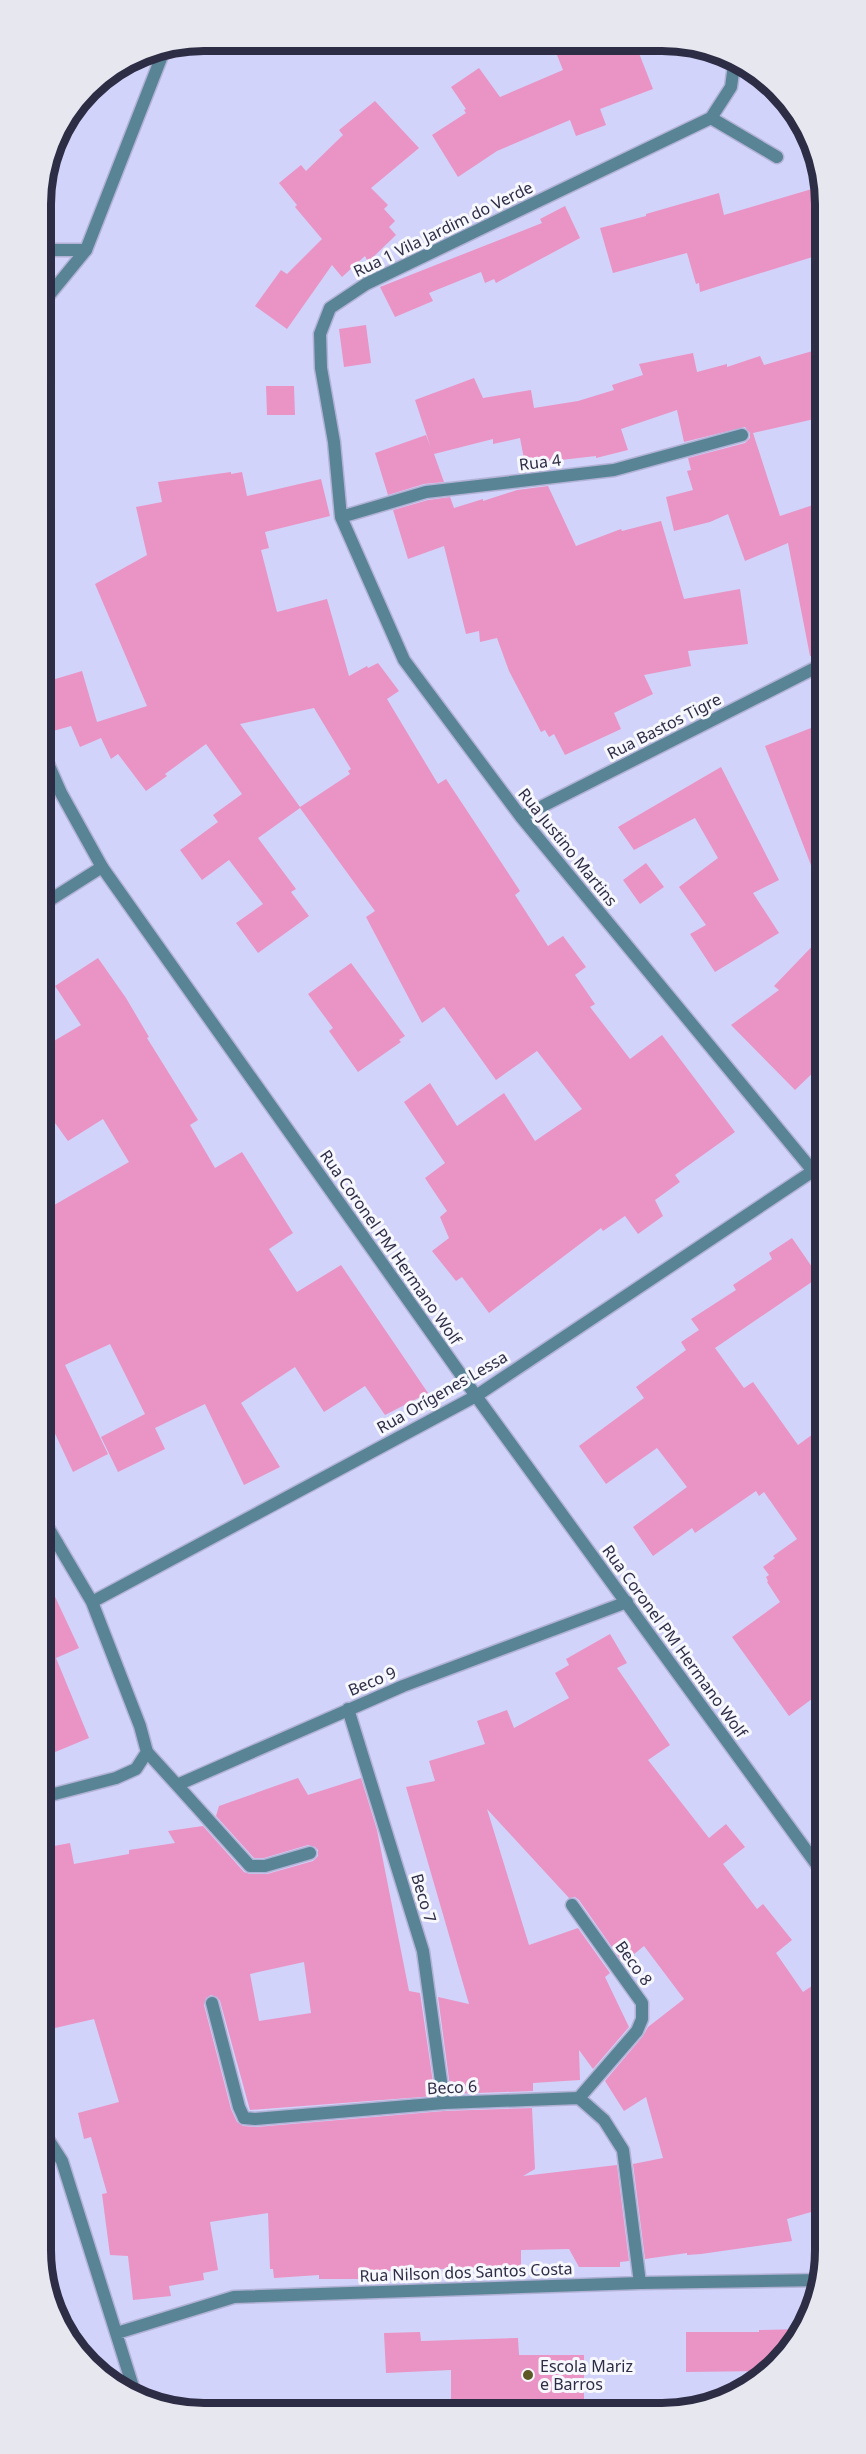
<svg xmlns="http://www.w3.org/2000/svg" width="866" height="2454" font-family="'Noto Sans',sans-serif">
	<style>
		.building { fill: #e994c4; fill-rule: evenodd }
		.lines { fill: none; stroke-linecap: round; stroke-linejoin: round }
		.service-casing { stroke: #b1b2d6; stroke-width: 15 }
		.minor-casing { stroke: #b1b2d6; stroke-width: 15 }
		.tertiary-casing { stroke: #b1b2d6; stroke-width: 15 }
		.service { stroke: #598495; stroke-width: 12 }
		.minor { stroke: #598495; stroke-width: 12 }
		.tertiary { stroke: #598495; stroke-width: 12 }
		.poi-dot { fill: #5d5925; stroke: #f7f7fe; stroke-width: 2 }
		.labels { text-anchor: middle; stroke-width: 6; stroke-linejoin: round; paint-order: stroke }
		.street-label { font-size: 16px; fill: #2e2d46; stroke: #f7f7fe }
		.poi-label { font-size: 16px; fill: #2e2d46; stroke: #f7f7fe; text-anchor: start }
		.rim { fill: none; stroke: #2e2d46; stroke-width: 8 }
	</style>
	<rect width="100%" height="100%" fill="#d2d3fa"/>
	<!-- building -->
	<path class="building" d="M592 43H635L653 89 600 109 606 125 576 136 570 120 497 151 458 177 432 135 466 113 464 110 466 109 451 87 479 68 500 97 563 70 557 55Z
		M375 101 419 148 371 188 388 205 384 209 395 221 389 227 396 235 368 262 365 256 342 277 332 265 287 329 255 306 281 270 287 274 322 239 295 207 297 205 279 183 301 165 306 171 343 135 339 130Z
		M822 186V254L700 292 699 283 696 284 687 253 613 273 600 228 646 216V214L719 193 724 215Z
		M565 206 580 238 496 283 494 279 485 283 481 272 429 293 433 301 395 317 380 287 542 223 540 219Z
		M366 325 371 363 344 367 339 329Z
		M823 348V417L753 433 780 516 813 505 823 535V655L810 656 788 543 745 561 728 514 710 522 674 531 666 497 693 490 687 471 691 470 688 458 745 443 750 438V433L745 427 684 442 677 410 621 429 628 450 596 458V456L525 464 520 438 493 444V439L434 454 444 482 424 484 388 495 375 453 426 435 431 448 415 400 474 378 483 398 531 390 534 408 578 401 614 390 612 385 643 375 639 364 693 353 697 372 727 364V367L760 356 764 365Z
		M266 386H294L295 415H267Z
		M231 472V474L242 472 247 496 321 479 330 516 265 532 269 548 261 550 277 612 327 599 349 676 367 666 368 668 378 663 399 691 387 699 438 784 446 779 520 891 515 895 548 946 563 936 586 967 575 975 595 1004 590 1007 630 1059 662 1035 735 1132 675 1175 680 1182 655 1200 663 1216 638 1234 625 1216 603 1231 601 1228 489 1313 462 1277 456 1281 432 1251 449 1238 440 1217 447 1211 425 1178 445 1163 404 1102 430 1083 457 1126 504 1093 535 1141 582 1109 537 1051 496 1080 444 1007 422 1023 366 917 375 911 300 808 258 838 296 889 291 892 309 916 258 953 236 923 263 904 229 860 202 880 180 850 218 822 213 815 242 794 206 744 165 774 167 776 146 791 118 754 111 759 101 738 80 747 71 726 46 733 42 717V683L82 671 97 722 147 706 95 584 147 555 136 507 162 502 158 482ZM314 708 351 769 348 771 350 774 300 807 240 724Z
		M548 486 576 546 621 529 622 531 661 521 684 599 740 589 748 644 688 651 691 666 644 675 653 694 614 713 621 729 565 755 554 734 549 737 545 730 541 732 509 671 497 638 480 642 479 631 466 634 444 546 408 559 393 510 428 500 450 497 454 508 483 499V501L517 490Z
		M823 726V891H821L765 746 811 728 812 731Z
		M721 767 779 880 753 893 779 933 715 972 690 934 706 925 679 887 718 858 695 818 634 850 618 827Z
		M646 863 664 887 640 904 623 880Z
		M823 935 824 1062 795 1090 731 1025 779 990 774 986Z
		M98 958 126 998 149 1037 147 1038 198 1120 190 1125 215 1168 242 1152 293 1233 269 1249 297 1292 341 1265 428 1393 385 1415 365 1386 324 1412 295 1367 241 1403 280 1467 244 1485 205 1404 155 1428 165 1449 118 1472 101 1437 145 1414 110 1344 65 1365 108 1454 73 1472 43 1408 42 1212 129 1162 103 1119 68 1141 42 1105V1048L81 1025 55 986Z
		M351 963 405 1036 399 1040 401 1042 358 1072 329 1031 333 1028 308 994Z
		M792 1238 819 1277 715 1348 744 1388 753 1382 798 1445 824 1426V1690L789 1716 732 1637 780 1602 767 1582 768 1581 766 1577 769 1575 763 1567 775 1558 773 1556 797 1539 764 1492 759 1496 756 1491 695 1533 692 1528 653 1556 633 1527 687 1487 657 1448 606 1484 579 1446 644 1398 636 1387 686 1350 681 1342 699 1330 691 1319 736 1290 733 1285 772 1259 769 1253Z
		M43 1571 79 1648 56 1658 89 1738 43 1757Z
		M610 1634 627 1663 617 1668 670 1745 648 1760 709 1838 726 1824 745 1847 723 1864 757 1909 763 1904 792 1940 776 1953 803 1992 825 1977V2208L787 2219 792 2241 701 2254 687 2255V2253L645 2259 633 2164 663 2158 646 2097 624 2111 605 2081 643 2036 648 2027 684 1999 644 1946 623 1963 579 1900 575 1897 569 1898 487 1809 529 1945 578 1928 610 1973 605 1977 629 2027 593 2069 579 2050 580 2080 533 2083V2091L451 2094 438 1997 469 2004 406 1787 435 1781 429 1761 485 1744 477 1721 507 1710 514 1728 569 1698 555 1673 569 1665 566 1659Z
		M298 1778 308 1795 361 1778 377 1830 409 1991 420 1993 435 2096 250 2110 220 2001 217 1997 211 1995 206 1998 204 2005 231 2109 237 2122 243 2126 256 2127 444 2111 532 2108 535 2169 523 2176 617 2165 629 2261 620 2262V2267H579L569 2249 521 2250V2266L363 2272V2279H319V2275L274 2278 273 2269H270L268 2213 210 2222 218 2270 203 2273 204 2280 169 2286 171 2296 133 2300 128 2256 110 2255 102 2194 107 2193 91 2137 84 2139 78 2113 119 2102 94 2019 55 2028 54 2022 43 2025V1848L70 1843 74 1864 129 1854V1850L175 1843 168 1831 203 1826 244 1872 250 1874H267L313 1861 318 1856V1850L315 1847 308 1845 264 1858H254L216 1816 219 1806ZM304 1962 311 2013 259 2021 250 1974Z
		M803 2329 785 2358 768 2371 686 2372V2332H759V2330Z
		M420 2332 421 2341 518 2338 519 2355H584V2410H451V2370L386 2373 384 2333Z"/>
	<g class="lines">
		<!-- service casing -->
		<g class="service-casing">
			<path id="service" d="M711 118 777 157
				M41 250H86
				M42 750 61 793 102 867
				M348 1709 423 1951 444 2103
				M147 1752 177 1785 403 1686 627 1602
				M177 1785 250 1866H265L310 1853
				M572 1905 642 2003V2019L637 2031 579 2098"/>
		</g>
		<!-- minor casing -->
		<g class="minor-casing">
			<path id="minor" d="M734 65 731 87 711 118 366 284 330 308 320 334 321 368 334 442 341 517 404 660 521 817 813 1171
				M41 305 86 250 165 48
				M341 517 426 492 614 470 742 435
				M521 817 823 664
				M42 905 102 867 476 1396 825 1876
				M43 1544 57 1543
				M212 2003 239 2107 244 2118 255 2119 444 2103 579 2098 604 2120 623 2150 640 2283
				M44 2133 62 2161 134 2390
				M117 2333 234 2297 640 2283 821 2280"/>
		</g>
		<!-- tertiary casing -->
		<g class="tertiary-casing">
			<path id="tertiary" d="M43 1519 92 1602 140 1726 147 1752 136 1769 116 1778 43 1797
				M92 1602 476 1396 813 1171 824 1170"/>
		</g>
		<!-- service -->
		<use href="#service" class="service"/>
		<!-- minor -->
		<use href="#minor" class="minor"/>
		<!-- tertiary -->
		<use href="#tertiary" class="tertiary"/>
	</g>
	<!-- markers -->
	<circle class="poi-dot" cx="528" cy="2375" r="6"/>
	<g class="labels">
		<!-- street labels -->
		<g class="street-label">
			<text transform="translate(443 229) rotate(-26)" y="6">Rua 1 Vila Jardim do Verde</text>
			<text transform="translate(540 462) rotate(-7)" y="6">Rua 4</text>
			<text transform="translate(664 726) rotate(-27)" y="6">Rua Bastos Tigre</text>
			<text transform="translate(568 847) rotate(51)" y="6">Rua Justino Martins</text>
			<text transform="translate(391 1247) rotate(55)" y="6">Rua Coronel PM Hermano Wolf</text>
			<text transform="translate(442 1392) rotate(-30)" y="6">Rua Orígenes Lessa</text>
			<text transform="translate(675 1641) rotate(54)" y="6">Rua Coronel PM Hermano Wolf</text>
			<text transform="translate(372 1681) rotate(-23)" y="6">Beco 9</text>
			<text transform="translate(424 1898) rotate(73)" y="6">Beco 7</text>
			<text transform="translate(634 1963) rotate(54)" y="6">Beco 8</text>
			<text transform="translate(452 2087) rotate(-3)" y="6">Beco 6</text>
			<text transform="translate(466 2272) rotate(-2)" y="6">Rua Nilson dos Santos Costa</text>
		</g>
		<!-- poi labels -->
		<g class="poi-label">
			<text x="540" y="2372">Escola Mariz<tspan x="540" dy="18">e Barros</tspan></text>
		</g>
	</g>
	<!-- crop -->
	<path d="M0 0H866V2454H0ZM204 51H662A153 153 0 0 1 815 204V2250A153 153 0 0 1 662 2403H204A153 153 0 0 1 51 2250V204A153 153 0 0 1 204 51Z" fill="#e7e7ef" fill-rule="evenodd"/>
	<path class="rim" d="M204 51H662A153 153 0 0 1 815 204V2250A153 153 0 0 1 662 2403H204A153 153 0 0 1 51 2250V204A153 153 0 0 1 204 51Z"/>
</svg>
